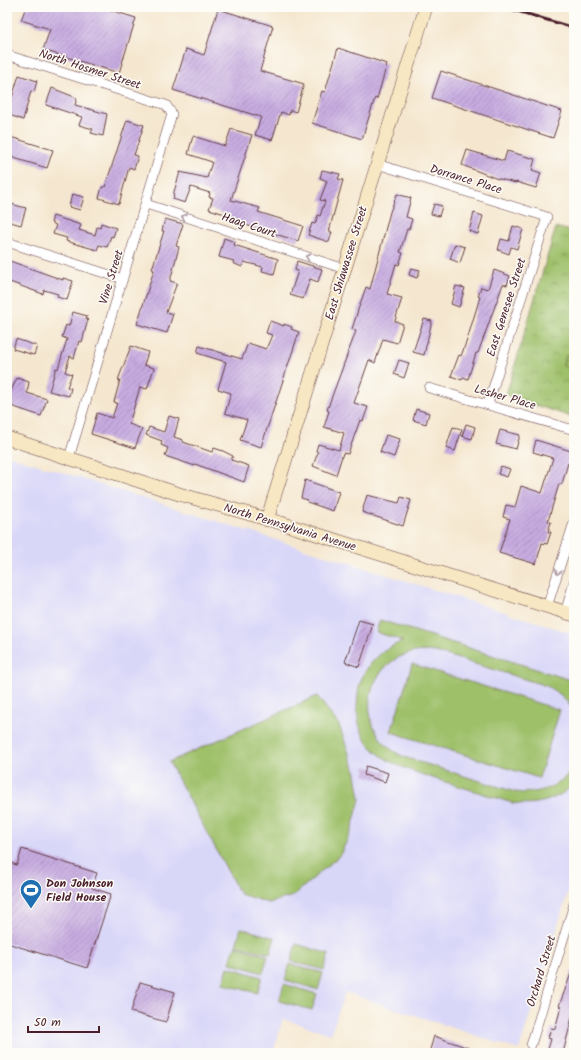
<svg xmlns="http://www.w3.org/2000/svg" width="581" height="1060" font-family="Kalam,sans-serif">
	<style>
		.built { fill: #d9d7f8 }
		.park { fill: url(#park-crowns); stroke: #74704a }
		.pitch { fill: #9ec069; stroke: #74704a }
		.building { fill: url(#building-hatch) }
		.lines { fill: none; stroke-linecap: round; stroke-linejoin: round }
		.street-casing { stroke: #643d44; stroke-width: 10 }
		.secondary-casing { stroke: #643d44; stroke-width: 14 }
		.street { stroke: #fff; stroke-width: 9 }
		.secondary { stroke: #f7e8c3; stroke-width: 13 }
		.rail { stroke: #4a1f2b; stroke-width: 3 }
		.oneway { stroke: #ae9aa0 }
		.labels { text-anchor: middle; stroke-width: 3; stroke-linejoin: round; paint-order: stroke }
		.street-label { font-size: 12px; fill: #4a1f2b; stroke: #fdfcf7 }
		.poi-label { font-size: 12px; font-weight: bold; fill: #4a1f2b; stroke: #fdfcf7; text-anchor: start }
	</style>
	<defs>
		<pattern id="park-crowns" width="20" height="18" patternUnits="userSpaceOnUse"><rect width="20" height="18" fill="#9ec069"/><path d="M2 6a3 3 0 1 1 6 0M12 15a3 3 0 1 1 6 0" fill="none" stroke="#839b57"/></pattern>
		<pattern id="building-hatch" width="6" height="6" patternUnits="userSpaceOnUse"><rect width="6" height="6" fill="#c7ace1"/><path d="M-1 1l2-2M0 6l6-6M5 7l2-2" fill="none" stroke="#a48bb7"/></pattern>
	</defs>
	<rect width="100%" height="100%" fill="#fdfcf7"/>
	<filter id="ink" filterUnits="userSpaceOnUse"><feTurbulence type="fractalNoise" baseFrequency=".025" numOctaves="2"/><feDisplacementMap in="SourceGraphic" scale="8" xChannelSelector="R" yChannelSelector="G"/><feConvolveMatrix kernelMatrix="1 2 1 2 8 2 1 2 1" color-interpolation-filters="sRGB"/></filter>
	<filter id="wash" filterUnits="userSpaceOnUse"><feTurbulence type="fractalNoise" baseFrequency=".012" numOctaves="4" result="noise"/><feDisplacementMap in="SourceGraphic" scale="16" xChannelSelector="R" yChannelSelector="G"/><feGaussianBlur stdDeviation="0.9" result="paint"/><feColorMatrix in="noise" values="0 0 0 0 0 0 0 0 0 0 0 0 0 0 0 0 0 1.4 0 .05"/><feComposite in="paint" operator="in"/></filter>
	<g filter="url(#wash)">
		<rect width="100%" height="100%" fill="#f5e7cf"/>
		<!-- built -->
		<path class="built" d="M7 455 574 634V873L519 1050 345 992 331 1034 283 1019 273 1053H7V1029L9 1023 7 1022Z"/>
		<!-- park -->
		<path class="park" d="M556 227 574 232V418L506 395Z"/>
		<!-- pitch -->
		<path class="pitch" d="M566 355 574 358V370L563 366Z
			M380 620 574 681V710L561 695 547 686 436 652C369 642 343 728 404 757L515 792C538 795 561 787 574 766V784C557 801 535 806 512 803 488 795 465 788 442 781 396 766 350 755 358 693 361 668 380 650 403 641L376 632Z
			M412 664 560 710 539 778 391 732Z
			M317 696 339 725 356 773 360 799 351 832 340 855 293 896 269 903 240 894 169 762Z
			M241 928 275 938 270 954 236 945Z
			M296 944 329 954 324 970 291 961Z
			M235 946 268 956 263 973 230 963Z
			M290 964 323 973 318 990 285 980Z
			M228 967 262 977 257 993 223 984Z
			M284 984 317 994 312 1010 279 1001Z"/>
		<g id="blocks">
			<!-- building -->
			<path class="building" d="M26 7H100L136 18 119 73 43 50 50 29 21 20Z
				M218 9 273 26 260 71 304 84 296 112 290 110 289 115 281 112 272 140 255 135 261 117 173 90 186 49 204 55Z
				M338 48 387 64 377 99 375 98 362 139 312 123 322 91 325 92Z
				M441 71 562 111 553 138 432 98Z
				M19 75 37 81 34 92 31 91 23 120 7 114Z
				M52 88 77 98 75 105 107 114 103 136 91 133 93 129 79 125 82 117 46 105Z
				M127 120 144 125 134 155 138 156 134 169 129 167 119 204 99 198 102 187H105Z
				M231 129 252 135 231 200 260 208 258 212 303 226 298 241 226 219 228 215 209 209 213 198 209 197 210 193 191 187 185 203 173 199 174 196 173 195 180 172 207 178 212 162 188 154 193 136 225 146Z
				M7 136 53 150 47 168 7 156Z
				M467 150 504 161 507 151 535 159 532 170 541 173 536 188 516 182V183L495 178 462 165Z
				M322 170 340 174 338 179 343 180 332 220 329 232H332L329 242 308 235 312 223 315 224 318 215 320 216 325 201 320 200 327 181 320 178Z
				M72 194 84 197 80 210 69 207Z
				M397 194 411 198 406 217 412 219 409 229H407L400 252 403 253 399 265 396 264 387 294 402 298 395 321 403 324 397 343 383 339 375 363 369 360 354 403 368 407 363 421 360 420 348 454 343 453 336 475 313 466 318 452 316 451 318 444 339 450 344 433 324 427 329 411 327 410 356 331 352 329 358 310 366 287 370 289 390 212Z
				M7 203 26 208 21 225 7 221Z
				M434 204 442 206 439 216 431 214Z
				M474 213 483 216 478 234 469 231Z
				M53 216 81 225 79 230 95 235 97 227 100 228 101 223 116 228 113 237 111 236 107 247 99 245 97 250 66 241 67 238 53 234 56 225 51 223Z
				M165 219 183 224 176 246 179 247 170 281 177 283 166 312 173 314 167 333 137 324 154 270 152 269 164 231H162Z
				M513 226 523 229 517 249 511 247 509 254 498 250 501 239 509 241Z
				M224 238 235 242 234 245 278 259 274 274 262 271 263 267 244 262 242 267 233 263 234 261 219 257Z
				M455 244 465 247 460 263 450 259Z
				M7 260 63 280V278L73 281 67 300 57 297 58 294 44 290 43 294 7 281Z
				M297 261 322 269 318 282 310 279 303 299 290 295 298 271 295 270Z
				M411 268 420 270 417 278 409 275Z
				M494 270 510 276 507 285 503 284 478 353H476L468 379 463 377 462 380 451 376 459 355 461 356 467 340 480 297 478 296 481 287 488 289Z
				M456 286 465 288 459 307 451 304Z
				M73 312 87 316 86 319H88L82 342 79 341 74 358 70 356 65 372 72 374 67 387 71 388 69 396 49 391 56 368 58 369 67 339 62 337 66 325 69 326Z
				M424 319 432 321 424 355 413 352Z
				M270 321 284 326V324L292 327 291 329 299 332 261 447 240 440 247 420 225 413 231 393 218 389 226 362 197 353 199 346 242 359 248 343 266 349 272 335 266 333Z
				M16 339 37 346 34 355 13 349Z
				M131 346 148 352 144 365 154 368 147 389 140 387 129 424 142 429 135 448 91 434 97 413 112 418 117 403 114 402 120 380H118Z
				M399 360 409 363 404 378 394 374Z
				M17 378 29 382 27 393 47 399 41 416 8 405 10 393Z
				M416 409 429 413 426 424 413 420Z
				M169 416 179 419 174 437 183 440V442L212 452 214 448 223 451 233 456 231 460 249 466 244 482 195 464V466L165 456 168 448 161 445 162 441 146 435 149 427 164 432Z
				M466 424 475 427 472 439 462 436Z
				M453 427 462 429 455 451 446 448Z
				M500 430 520 435 516 449 496 444Z
				M386 435 400 439 394 457 380 452Z
				M536 440 574 452V464L568 463 562 484H559L548 521 551 522 548 532H551L547 544 542 543 536 564 499 553 510 519 503 517 506 505 515 507 521 486 542 493 553 458 533 452Z
				M501 466 510 469 507 477 498 474Z
				M305 480 339 492 333 511 307 502 308 500 301 498Z
				M367 495 399 503 401 497 411 500 403 526 362 512Z
				M359 620 373 624 359 667 345 662Z
				M366 766 388 773 385 782 364 775Z
				M22 849 97 873 92 888 111 894 87 968 7 943V862L17 865Z
				M572 971H574V1010L563 1053H547L551 1039 548 1038 551 1028 555 1029 561 1007 559 1006Z
				M140 982 175 992 166 1022 131 1012Z
				M434 1036 477 1051V1053H429Z"/>
		</g>
	</g>
	<g filter="url(#ink)">
		<use href="#blocks" fill-opacity="0" stroke="#643d44" stroke-width="1"/>
		<g class="lines">
			<!-- street casing -->
			<g class="street-casing">
				<path id="street" d="M7 55 166 105 172 114 69 458
					M377 164 547 217 488 404
					M146 204 345 269
					M7 242 123 279
					M429 388 574 430
					M547 607 574 522
					M565 613 574 582
					M531 1045 574 904"/>
			</g>
			<!-- secondary casing -->
			<g class="secondary-casing">
				<path id="secondary" d="M7 438 179 494 281 523 574 615
					M267 520 426 7"/>
			</g>
			<!-- street -->
			<use href="#street" class="street"/>
			<!-- secondary -->
			<use href="#secondary" class="secondary"/>
			<!-- rail -->
			<path class="rail" d="M504 7 574 28"/>
		</g>
		<!-- one-way arrows -->
		<defs><path id="oneway-chevron" d="M-2-3.5L2.5 0L-2 3.5" fill="none" stroke-width="1.6" stroke-linecap="round" stroke-linejoin="round"/></defs>
		<g class="oneway">
			<use href="#oneway-chevron" transform="translate(184 217) rotate(-162)"/>
			<use href="#oneway-chevron" transform="translate(308 257) rotate(-162)"/>
			<use href="#oneway-chevron" transform="translate(558 572) rotate(107)"/>
		</g>
	</g>
	<!-- icons -->
	<defs>
		<g id="stadium-pin" transform="scale(1.15)"><path d="M0 17L-7.5 6A9.5 9.5 0 1 1 7.5 6Z" fill="#1f6fb2" stroke="#fdfcf7"/><path d="M0-5a6.5 5 0 1 0 0 10a6.5 5 0 1 0 0-10ZM-3.5-1.8h7v3.6h-7Z" fill="#fff"/></g>
	</defs>
	<g fill-rule="evenodd">
		<use href="#stadium-pin" x="31" y="890"/>
	</g>
	<g class="labels">
		<!-- street labels -->
		<g class="street-label">
			<text transform="translate(90 69) rotate(18)" y="4">North Hosmer Street</text>
			<text transform="translate(466 179) rotate(17)" y="4">Dorrance Place</text>
			<text transform="translate(249 225) rotate(18)" y="4">Haag Court</text>
			<text transform="translate(346 263) rotate(-73)" y="4">East Shiawassee Street</text>
			<text transform="translate(111 277) rotate(-73)" y="4">Vine Street</text>
			<text transform="translate(506 307) rotate(-72)" y="4">East Genesee Street</text>
			<text transform="translate(505 397) rotate(16)" y="4">Lesher Place</text>
			<text transform="translate(290 527) rotate(17)" y="4">North Pennsylvania Avenue</text>
			<text transform="translate(541 971) rotate(-73)" y="4">Orchard Street</text>
		</g>
		<!-- poi labels -->
		<g class="poi-label">
			<text x="46" y="887">Don Johnson<tspan x="46" dy="14">Field House</tspan></text>
		</g>
	</g>
	<!-- margin -->
	<rect width="581" height="1060" fill="none" stroke="#fdfcf7" stroke-width="24"/>
	<!-- scale -->
	<path d="M28 1026v6h71v-6" fill="none" stroke="#4a1f2b" stroke-width="2"/>
	<text x="34" y="1026" font-size="12" fill="#4a1f2b" stroke="#fdfcf7" stroke-width="3" paint-order="stroke">50 m</text>
</svg>
